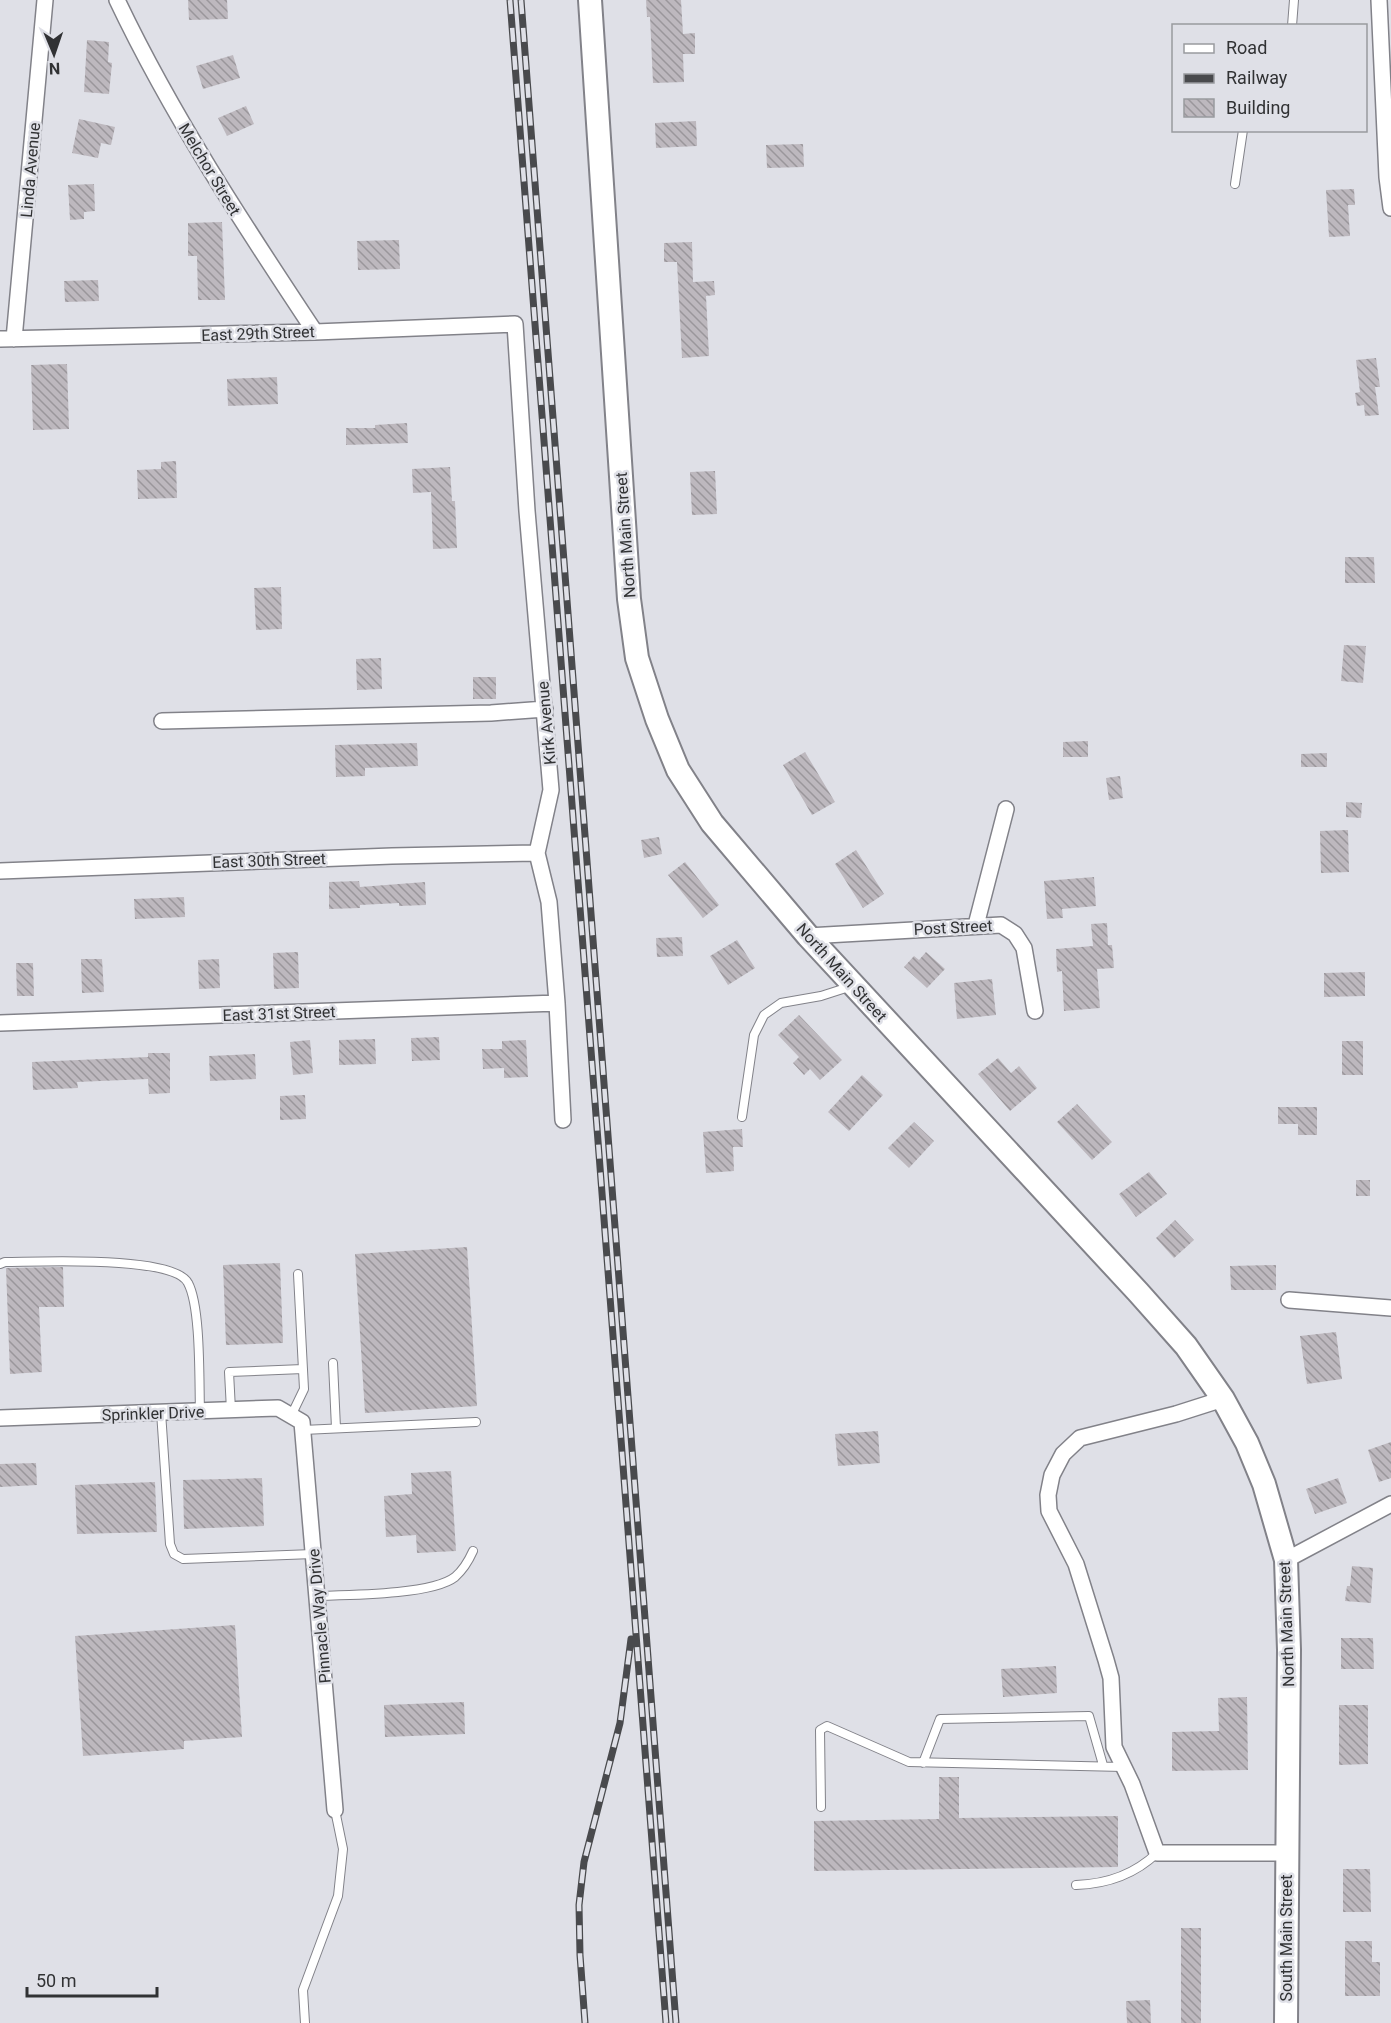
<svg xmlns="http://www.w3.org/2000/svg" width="1391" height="2023" font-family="Roboto,sans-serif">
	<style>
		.building { fill: url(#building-back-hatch) }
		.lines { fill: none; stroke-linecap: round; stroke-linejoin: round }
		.lane-casing { stroke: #828289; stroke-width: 10 }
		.street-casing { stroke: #828289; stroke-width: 18 }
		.primary-casing { stroke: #828289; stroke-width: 26 }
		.lane { stroke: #fff; stroke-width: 8 }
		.street { stroke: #fff; stroke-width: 15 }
		.primary { stroke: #fff; stroke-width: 22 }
		.rail-casing { stroke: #494a4d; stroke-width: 7 }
		.rail { stroke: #dfe0e7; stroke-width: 4.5; stroke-dasharray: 14; stroke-linecap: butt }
		.labels { text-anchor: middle; stroke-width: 5; stroke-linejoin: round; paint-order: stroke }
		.street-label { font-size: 16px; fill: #313234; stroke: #dfe0e7 }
	</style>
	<defs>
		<pattern id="building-back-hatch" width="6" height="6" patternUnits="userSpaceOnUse" patternTransform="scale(1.5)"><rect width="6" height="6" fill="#bdb8be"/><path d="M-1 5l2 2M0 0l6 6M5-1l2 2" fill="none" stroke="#9a969b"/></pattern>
	</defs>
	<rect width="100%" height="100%" fill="#dfe0e7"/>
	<!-- building -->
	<path class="building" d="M188 0H227L228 19 189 20Z
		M646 0H681L683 34 695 33V54H683L684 82 653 83 650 17H647Z
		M87 40 109 42 108 62 112 63 109 94 84 92Z
		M233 55 240 78 203 89 196 66Z
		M246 106 254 124 227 136 218 118Z
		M79 119 115 127 111 145 101 143 98 158 72 153Z
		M696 121 697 146 656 148 655 123Z
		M803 144 804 167 767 168 766 145Z
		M94 184 95 211 84 212V219L70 220 68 185Z
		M1354 189 1355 205H1348L1350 236 1329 237 1326 190Z
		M222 222 225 300H198L197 256H188V223Z
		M399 240 400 269 358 270 357 241Z
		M692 242 693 282 714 281 715 295 706 296 709 356 682 358 677 262H664V243Z
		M98 280 99 301 65 302 64 281Z
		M1376 358 1380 387H1375L1379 415 1365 416 1364 405 1357 406 1355 393 1360 392 1356 360Z
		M67 364 69 429 33 430 31 365Z
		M277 377 278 404 228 406 227 379Z
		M407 423 408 443 346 445V428H375V425Z
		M176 461 177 498 138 499 137 470 161 469V462Z
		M450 467 452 501H455L457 548 433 549 431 492 413 493 412 469Z
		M715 471 717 514 692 515 690 472Z
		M1345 557H1374L1375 583H1345Z
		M281 587 282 629 256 630 254 588Z
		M1344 645 1366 646 1363 683 1341 681Z
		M381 658 382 689 357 690 356 659Z
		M473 677H496V699H473Z
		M1088 741V757H1063V742Z
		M417 743 418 766 365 768V776L336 777 335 745Z
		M805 752 835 802 812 815 783 765Z
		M1327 753V767H1301V754Z
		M1120 776 1123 798 1109 800 1106 778Z
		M1346 802 1362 803 1361 818 1346 817Z
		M1348 830 1349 872 1321 873 1320 831Z
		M659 837 662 854 644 858 641 840Z
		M856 850 884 894 863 908 835 864Z
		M685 862 719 905 703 918 668 875Z
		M1094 877 1096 906 1062 909 1063 918 1047 919 1044 881Z
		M359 881 360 887 425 882 426 905 399 906V903L360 905V908L329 909V882Z
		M184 897 185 917 135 919 134 899Z
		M1107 923 1108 945H1112L1114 968 1097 969 1100 1008 1064 1011 1062 971 1057 972 1056 949 1093 946 1091 924Z
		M682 937 683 956 657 957 656 938Z
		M737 940 755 968 728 985 710 956Z
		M298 952 299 988 274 989 273 953Z
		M926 952 945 969 927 988 904 967 914 956 919 960Z
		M81 959H102L104 992 82 993Z
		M219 959 220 988 199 989 198 960Z
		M16 963H33L34 996H17Z
		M1365 972V996L1324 997V973Z
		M992 979 996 1015 957 1019 954 983Z
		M799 1015 842 1060 820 1080 810 1069 804 1075 793 1063 799 1057 778 1035Z
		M439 1037 440 1060 412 1061 411 1038Z
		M375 1039 376 1064 339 1065V1040Z
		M310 1040 313 1073 293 1075 290 1042Z
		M526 1040 528 1077 504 1078V1068L483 1069 482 1049H502V1041Z
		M1342 1041H1363V1075H1342Z
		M148 1053H170V1093L149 1094 148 1079 77 1082 78 1088 33 1090 32 1062 148 1057Z
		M255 1054 256 1079 210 1081 209 1056Z
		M998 1058 1011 1073 1019 1066 1037 1088 1010 1111 978 1074Z
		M862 1075 883 1095 849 1131 828 1112Z
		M305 1095 306 1119 280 1120V1096Z
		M1077 1104 1112 1142 1092 1160 1057 1122Z
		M1278 1107H1317V1135H1298V1124H1278Z
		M914 1122 934 1141 909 1168 888 1148Z
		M742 1129 743 1147H733L734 1171 706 1173 703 1132Z
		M1149 1172 1167 1194 1136 1217 1119 1194Z
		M1356 1180H1370V1196H1356Z
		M1175 1220 1194 1240 1174 1258 1156 1238Z
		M467 1247 477 1406 365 1413 355 1254Z
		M280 1263 283 1343 226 1345 223 1265Z
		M1276 1265V1290H1231L1230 1266Z
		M63 1267 64 1307H39L42 1372 10 1374 6 1268Z
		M1336 1332 1342 1379 1307 1384 1300 1336Z
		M878 1431 880 1463 838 1466 835 1434Z
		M1391 1442V1478L1379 1482 1368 1450Z
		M36 1463 37 1485 0 1487V1464Z
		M451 1471 456 1551 417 1553 416 1535 386 1537 384 1496 412 1494 411 1473Z
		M262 1478 264 1526 184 1529 183 1480Z
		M1338 1478 1347 1503 1315 1514 1306 1489Z
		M155 1482 157 1532 77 1534 75 1485Z
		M1352 1566 1373 1568 1371 1603 1345 1601 1347 1586H1350Z
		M235 1625 242 1737 184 1741V1749L83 1756 75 1636Z
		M1341 1638H1373L1374 1669H1341Z
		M1056 1666 1057 1693 1003 1697 1001 1669Z
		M1247 1697 1248 1770 1172 1771V1732L1219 1731 1218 1698Z
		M464 1702 465 1734 385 1737 384 1705Z
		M1339 1705H1368V1764L1339 1765Z
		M939 1777H959V1818L1118 1816V1867L814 1871V1821L939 1819Z
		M1343 1869H1370L1371 1912H1343Z
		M1181 1928H1201V2023H1181Z
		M1345 1941H1372V1962H1380V1996H1345Z
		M1150 2000 1151 2023H1127L1126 2001Z"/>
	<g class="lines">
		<!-- lane casing -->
		<g class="lane-casing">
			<path id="lane" d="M1292 26 1294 0
				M1235 184 1243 130
				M742 1117 754 1035 764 1015 781 1003 821 996 849 987
				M0 1264 5 1262C38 1262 174 1255 188 1283 201 1307 199 1381 200 1411
				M333 1363 336 1428
				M231 1410 229 1372 303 1369
				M161 1412 170 1544 174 1554 183 1559 313 1554
				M291 1416 304 1389 298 1274
				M303 1430 476 1422
				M317 1596C348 1595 432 1595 455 1577 463 1570 469 1560 473 1551
				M923 1763 940 1719 1089 1716 1103 1765
				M821 1807 820 1730 827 1726 909 1762 1123 1767
				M1076 1885C1107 1884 1134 1875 1157 1853
				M305 2023 303 1990 338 1896 343 1849 335 1810"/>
		</g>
		<!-- street casing -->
		<g class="street-casing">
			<path id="street" d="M117 0C172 116 244 225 315 332
				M1379 0 1387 177 1391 208
				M0 339 315 332 515 324 527 511 551 790 537 853 549 902 557 1003 563 1120
				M14 339 45 0
				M162 721 491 713 545 709
				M0 871 392 856 537 853
				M976 925 1006 809
				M808 936 1001 925 1015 934 1024 948 1035 1011
				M0 1023 557 1003
				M1289 1300 1391 1308
				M1223 1399 1176 1414 1080 1438 1063 1454 1052 1475 1048 1495 1049 1511 1076 1564 1106 1660 1111 1678 1114 1747 1132 1784 1157 1853H1286
				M0 1418 278 1408 302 1422 335 1810
				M1286 1560 1391 1504"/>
		</g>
		<!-- primary casing -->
		<g class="primary-casing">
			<path id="primary" d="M590 0 629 599 637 658 657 719 678 770 712 823 808 936 1138 1292 1186 1346 1223 1399 1247 1443 1264 1484 1286 1560 1289 1650 1286 2023"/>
		</g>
		<!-- lane -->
		<use href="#lane" class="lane"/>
		<!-- street -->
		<use href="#street" class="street"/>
		<!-- primary -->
		<use href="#primary" class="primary"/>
		<!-- rail casing -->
		<g class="rail-casing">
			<path id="rail" d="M510 0 666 2023
				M521 0 676 2023
				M585 2023 580 1955 579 1905 584 1862 620 1723 631 1639"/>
		</g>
		<!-- rail -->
		<use href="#rail" class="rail"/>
	</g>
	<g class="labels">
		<!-- street labels -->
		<g class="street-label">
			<text transform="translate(210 169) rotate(59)" y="6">Melchor Street</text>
			<text transform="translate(30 170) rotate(-85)" y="6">Linda Avenue</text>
			<text transform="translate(258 333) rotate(-2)" y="6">East 29th Street</text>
			<text transform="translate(625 535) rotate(-94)" y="6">North Main Street</text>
			<text transform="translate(546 723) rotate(-95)" y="6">Kirk Avenue</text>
			<text transform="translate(269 860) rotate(-2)" y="6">East 30th Street</text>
			<text transform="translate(953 927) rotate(-3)" y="6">Post Street</text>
			<text transform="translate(842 972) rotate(48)" y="6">North Main Street</text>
			<text transform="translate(279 1013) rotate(-2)" y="6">East 31st Street</text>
			<text transform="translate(153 1413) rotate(-2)" y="6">Sprinkler Drive</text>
			<text transform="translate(319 1616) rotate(-95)" y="6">Pinnacle Way Drive</text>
			<text transform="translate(1286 1624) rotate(-92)" y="6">North Main Street</text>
			<text transform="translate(1286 1938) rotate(-90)" y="6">South Main Street</text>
		</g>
	</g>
	<!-- legend -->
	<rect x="1172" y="24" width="195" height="108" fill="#dfe0e7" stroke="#999a9f" stroke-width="1.5"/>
	<rect x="1184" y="44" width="30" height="9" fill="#ffffff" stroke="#999a9f" stroke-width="1.5"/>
	<text x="1226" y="54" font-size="18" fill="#313234">Road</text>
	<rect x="1184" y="74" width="30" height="9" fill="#494a4d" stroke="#999a9f" stroke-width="1.5"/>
	<text x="1226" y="84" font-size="18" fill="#313234">Railway</text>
	<rect x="1184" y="99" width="30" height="18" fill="url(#building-back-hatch)" stroke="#999a9f" stroke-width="1.5"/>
	<text x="1226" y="114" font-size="18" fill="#313234">Building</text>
	<!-- north arrow -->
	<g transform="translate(54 54) rotate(178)" stroke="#dfe0e7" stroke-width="4.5" paint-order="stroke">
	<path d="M0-4.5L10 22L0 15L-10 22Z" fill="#313234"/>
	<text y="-9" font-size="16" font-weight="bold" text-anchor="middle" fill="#313234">N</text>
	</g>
	<!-- scale -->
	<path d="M27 1987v9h130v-9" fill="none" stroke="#313234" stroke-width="3"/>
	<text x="36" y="1987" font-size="18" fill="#313234" stroke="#dfe0e7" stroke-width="4.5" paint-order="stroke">50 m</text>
</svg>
